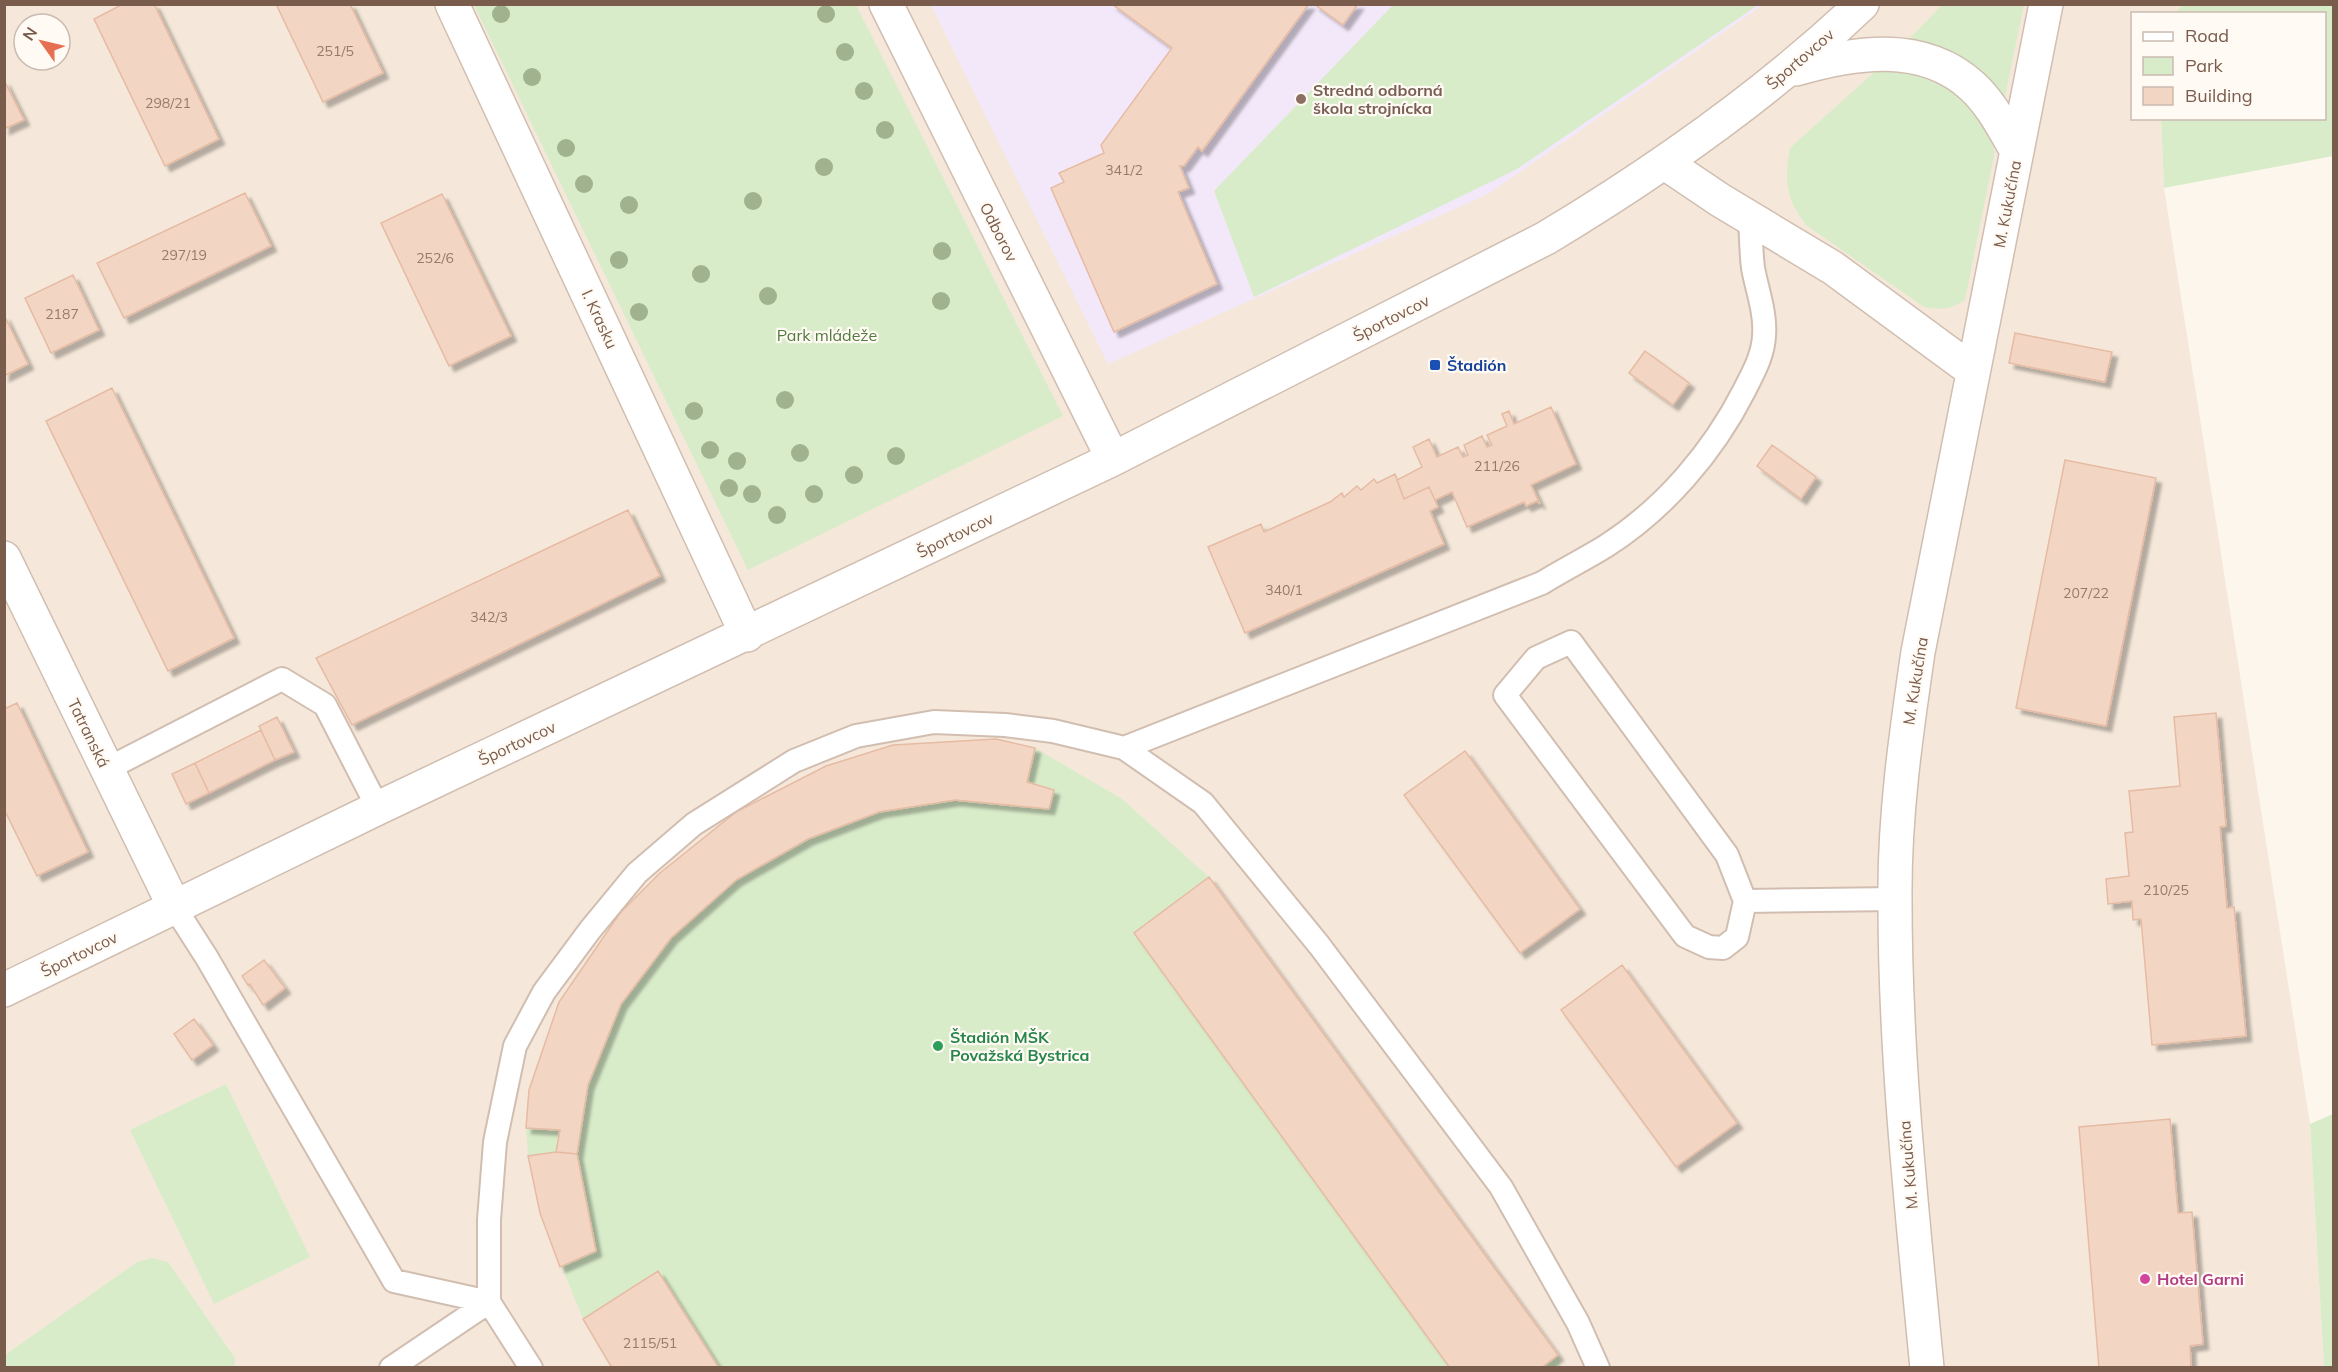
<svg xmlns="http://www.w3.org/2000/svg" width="2338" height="1372" font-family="Mulish,sans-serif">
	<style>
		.residential { fill: #f5e8da; fill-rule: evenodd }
		.education { fill: #f3e8fa }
		.green { fill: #d8ecc9 }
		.building { fill: #f3d5c3; stroke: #e6bba3; stroke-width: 1.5; filter: url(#shadow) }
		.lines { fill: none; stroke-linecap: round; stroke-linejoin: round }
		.lane-casing { stroke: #d1beb0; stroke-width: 26 }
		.street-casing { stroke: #d1beb0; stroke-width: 36 }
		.lane { stroke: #fff; stroke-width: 22 }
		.street { stroke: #fff; stroke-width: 33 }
		.tree { fill: #a0b28e }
		.education-dot { fill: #8d6e63; stroke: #fffaf3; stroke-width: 2 }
		.transit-dot { fill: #1a4fb4; stroke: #fffaf3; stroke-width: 2 }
		.leisure-dot { fill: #2e9e5b; stroke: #fffaf3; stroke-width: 2 }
		.hotel-dot { fill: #d1479c; stroke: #fffaf3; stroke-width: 2 }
		.labels { text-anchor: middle; stroke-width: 4.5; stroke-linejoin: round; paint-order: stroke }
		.number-label { font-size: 14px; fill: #987a6a }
		.street-label { font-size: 16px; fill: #7a5c4d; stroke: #fffaf3 }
		.education-label { font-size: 16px; font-weight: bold; fill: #785e54; stroke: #fffaf3; text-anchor: start }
		.park-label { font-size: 16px; fill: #537a41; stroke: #fffaf3 }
		.transit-label { font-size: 16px; font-weight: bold; fill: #164399; stroke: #fffaf3; text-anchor: start }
		.leisure-label { font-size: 16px; font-weight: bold; fill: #27864d; stroke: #fffaf3; text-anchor: start }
		.hotel-label { font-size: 16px; font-weight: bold; fill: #b23c85; stroke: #fffaf3; text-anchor: start }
	</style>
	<defs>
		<filter id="shadow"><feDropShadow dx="5.5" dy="5.5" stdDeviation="1.5" flood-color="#0004"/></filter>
	</defs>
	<rect width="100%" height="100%" fill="#fdf6ec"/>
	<!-- residential -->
	<path class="residential" d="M5 5H2182L2176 13 2132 14V118L2161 119 2164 188 2310 1124 2324 1367 5 1368ZM24 24H60V60H24Z"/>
	<!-- education -->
	<path class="education" d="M931 5H1763L1488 194 1108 364Z"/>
	<!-- green -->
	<path class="green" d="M474 5H856L1063 416 748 570Z
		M1393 5V4L1758 5 1517 169 1254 297 1214 191Z
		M1942 5H2024L2003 106 1903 45Z
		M2182 5H2333V156L2164 188 2161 119 2324 118V14L2176 13Z
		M1880 67 1924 73 1961 94 1987 130 1995 151 1965 300C1951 310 1940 310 1924 307L1806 225C1786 199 1784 180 1790 148Z
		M893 745 1035 748 1122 799 1209 877 1558 1355 1561 1367 612 1368 583 1319 540 1213 528 1156 526 1128 529 1090 660 873 736 812 826 766Z
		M226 1084 310 1257 214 1304 130 1130Z
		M2333 1114 2334 1367 2324 1368 2310 1124Z
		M152 1258 168 1262 235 1358 234 1367H5V1355L137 1262Z"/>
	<!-- building -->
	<path class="building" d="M123 4H154L219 139 165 166 94 19Z
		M276 4H350L383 73 323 102Z
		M1112 4H1309L1202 151 1198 147 1184 166H1180L1189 188 1178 192 1217 284 1114 332 1051 188 1064 182 1059 173 1104 153 1101 145 1172 48Z
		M1314 4H1358L1343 25Z
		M4 80 24 120 4 129Z
		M245 193 271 246 124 318 97 263Z
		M442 194 511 336 449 366 381 223Z
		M73 275 99 330 51 353 25 298Z
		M4 315 28 364 4 376Z
		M2015 333 2112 352 2105 382 2009 363Z
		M1645 351 1689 383 1673 405 1629 373Z
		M112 388 234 638 168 671 46 421Z
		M1551 407 1576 464 1531 485 1540 504 1537 501 1526 506 1524 502 1467 527 1452 492 1435 500 1429 487 1404 499 1397 480 1422 467 1413 447 1429 439 1437 457 1458 447 1463 457 1468 455 1464 445 1482 436 1487 447 1492 445 1487 435 1507 426 1502 414 1509 411 1514 424Z
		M1772 445 1816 477 1801 499 1757 466Z
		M2065 460 2156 478 2106 726 2016 708Z
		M1395 474 1404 499 1429 487 1438 507 1430 511 1444 544 1245 633 1208 547 1261 524 1264 532 1330 502 1342 493 1344 497 1357 486 1361 490 1374 479 1377 483Z
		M628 510 660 576 352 725 316 658Z
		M17 703 88 852 37 876 4 809V709Z
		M2216 713 2226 826 2220 827 2227 908 2234 907 2246 1036 2152 1045 2141 919 2133 920 2132 901 2108 904 2106 879 2129 876 2125 833 2133 832 2129 791 2180 786 2174 717Z
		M277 717 294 752 275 760 259 726Z
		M261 730 275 760 209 793 195 763Z
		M996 739 1035 748 1027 782 1054 790 1049 809 955 800 879 812 808 839 736 880 671 938 621 1004 588 1085 577 1154 556 1152 560 1130 526 1128 529 1090 559 1002 620 913 660 873 736 812 826 766 893 745Z
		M1465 751 1580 909 1520 953 1404 795Z
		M195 763 209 793 186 804 172 774Z
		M1209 877 1558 1355 1541 1368H1450L1134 933Z
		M264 960 285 988 263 1005 250 984 248 985 242 976Z
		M1622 965 1737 1123 1676 1167 1561 1010Z
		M194 1019 213 1045 192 1060 174 1034Z
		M2170 1119 2178 1213 2192 1212 2203 1344 2190 1346 2191 1368H2099L2079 1127Z
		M556 1152 577 1154 596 1251 560 1267 540 1213 528 1156Z
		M658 1271 719 1368H612L583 1319Z"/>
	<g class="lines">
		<!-- lane casing -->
		<g class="lane-casing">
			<path id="lane" d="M1571 642 1727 855 1745 901 1737 937 1723 948 1709 947 1685 936 1505 695 1536 658Z
				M1124 748 1542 583C1563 570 1585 559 1606 546 1664 509 1713 452 1744 391 1753 373 1763 356 1764 336 1766 313 1757 290 1753 268 1751 252 1751 235 1750 218
				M107 769 282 679 325 705 378 808
				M1745 901 1895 899
				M175 908 207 958 394 1281 489 1302 391 1368
				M531 1368 489 1302V1220L495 1142 515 1046 544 992 590 930 637 873 694 824 794 761 856 736 934 722 1005 725 1053 731 1124 748 1203 803 1319 945 1501 1187 1578 1323 1598 1368"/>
		</g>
		<!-- street casing -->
		<g class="street-casing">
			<path id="street" d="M452 4 747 635
				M886 4 1113 459
				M1796 69C1854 52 1923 41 1972 86 1991 103 2004 129 2017 151
				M1665 163 1720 200 1833 268 1973 371
				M4 558 175 908
				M4 990 378 808 1113 459 1546 238C1659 170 1766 95 1862 4
				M1927 1368C1912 1212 1895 1057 1895 901 1894 817 1906 734 1918 652L2046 4"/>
		</g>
		<!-- lane -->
		<use href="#lane" class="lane"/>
		<!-- street -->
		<use href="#street" class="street"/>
	</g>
	<!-- trees -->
	<g class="tree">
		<circle cx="501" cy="14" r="9"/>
		<circle cx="826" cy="14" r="9"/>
		<circle cx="845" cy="52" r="9"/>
		<circle cx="532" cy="77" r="9"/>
		<circle cx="864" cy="91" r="9"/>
		<circle cx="885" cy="130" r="9"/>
		<circle cx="566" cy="148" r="9"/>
		<circle cx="824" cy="167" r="9"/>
		<circle cx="584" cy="184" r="9"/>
		<circle cx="753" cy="201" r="9"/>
		<circle cx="629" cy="205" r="9"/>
		<circle cx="942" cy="251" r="9"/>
		<circle cx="619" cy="260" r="9"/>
		<circle cx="701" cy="274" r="9"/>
		<circle cx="768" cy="296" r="9"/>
		<circle cx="941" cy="301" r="9"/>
		<circle cx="639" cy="312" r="9"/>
		<circle cx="785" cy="400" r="9"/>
		<circle cx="694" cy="411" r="9"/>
		<circle cx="710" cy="450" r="9"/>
		<circle cx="800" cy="453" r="9"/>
		<circle cx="896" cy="456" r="9"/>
		<circle cx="737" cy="461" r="9"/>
		<circle cx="854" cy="475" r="9"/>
		<circle cx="729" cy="488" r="9"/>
		<circle cx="752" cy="494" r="9"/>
		<circle cx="814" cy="494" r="9"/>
		<circle cx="777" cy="515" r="9"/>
	</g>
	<!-- markers -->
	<circle class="education-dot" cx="1301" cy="99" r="6"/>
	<rect class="transit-dot" x="1429" y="359" width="12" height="12" rx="3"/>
	<circle class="leisure-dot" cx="938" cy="1046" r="6"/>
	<circle class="hotel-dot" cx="2145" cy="1279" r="6"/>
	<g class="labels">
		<!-- number labels -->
		<g class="number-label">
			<text x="335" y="56">251/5</text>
			<text x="168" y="108">298/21</text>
			<text x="1124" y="175">341/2</text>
			<text x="184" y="260">297/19</text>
			<text x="435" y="263">252/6</text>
			<text x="62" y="319">2187</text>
			<text x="1497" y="471">211/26</text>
			<text x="1284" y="595">340/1</text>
			<text x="2086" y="598">207/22</text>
			<text x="489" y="622">342/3</text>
			<text x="2166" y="895">210/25</text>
			<text x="650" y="1348">2115/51</text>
		</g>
		<!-- street labels -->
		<g class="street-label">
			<text transform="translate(1800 59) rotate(-41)" y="6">Športovcov</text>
			<text transform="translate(2007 204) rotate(-79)" y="6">M. Kukučína</text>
			<text transform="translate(999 232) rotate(63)" y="6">Odborov</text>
			<text transform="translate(1391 318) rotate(-27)" y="6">Športovcov</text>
			<text transform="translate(600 319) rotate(65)" y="6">I. Krasku</text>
			<text transform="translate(955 535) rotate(-26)" y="6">Športovcov</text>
			<text transform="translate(1915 681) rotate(-81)" y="6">M. Kukučína</text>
			<text transform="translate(89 733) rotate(64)" y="6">Tatranská</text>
			<text transform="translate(517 743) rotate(-25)" y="6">Športovcov</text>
			<text transform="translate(79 954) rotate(-26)" y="6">Športovcov</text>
			<text transform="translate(1908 1165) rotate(-95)" y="6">M. Kukučína</text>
		</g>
		<!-- education labels -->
		<g class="education-label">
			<text x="1313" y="96">Stredná odborná<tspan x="1313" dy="18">škola strojnícka</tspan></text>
		</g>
		<!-- park labels -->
		<g class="park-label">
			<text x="827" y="341">Park mládeže</text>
		</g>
		<!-- transit labels -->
		<g class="transit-label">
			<text x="1447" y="371">Štadión</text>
		</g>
		<!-- leisure labels -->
		<g class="leisure-label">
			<text x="950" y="1043">Štadión MŠK<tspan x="950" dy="18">Považská Bystrica</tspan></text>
		</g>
		<!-- hotel labels -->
		<g class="hotel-label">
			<text x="2157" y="1285">Hotel Garni</text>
		</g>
	</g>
	<!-- border -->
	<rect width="2338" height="1372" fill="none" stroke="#7a5c4d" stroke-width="12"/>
	<!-- legend -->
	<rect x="2131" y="12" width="195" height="108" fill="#fffaf3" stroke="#cabbb1" stroke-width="1.5"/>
	<rect x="2143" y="32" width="30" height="9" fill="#ffffff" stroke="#cabbb1" stroke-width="1.5"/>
	<text x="2185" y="42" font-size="18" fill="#7a5c4d">Road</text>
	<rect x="2143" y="57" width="30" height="18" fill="#d8ecc9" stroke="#cabbb1" stroke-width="1.5"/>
	<text x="2185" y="72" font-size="18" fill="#7a5c4d">Park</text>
	<rect x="2143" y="87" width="30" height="18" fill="#f3d5c3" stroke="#cabbb1" stroke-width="1.5"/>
	<text x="2185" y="102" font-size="18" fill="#7a5c4d">Building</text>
	<!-- north arrow -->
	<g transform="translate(42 42) rotate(304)"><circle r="28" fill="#fffaf3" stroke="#cabbb1" stroke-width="1.5"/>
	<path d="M0-4.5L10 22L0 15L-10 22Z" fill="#e76f51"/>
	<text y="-9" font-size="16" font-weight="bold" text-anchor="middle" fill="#7a5c4d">N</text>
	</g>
</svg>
